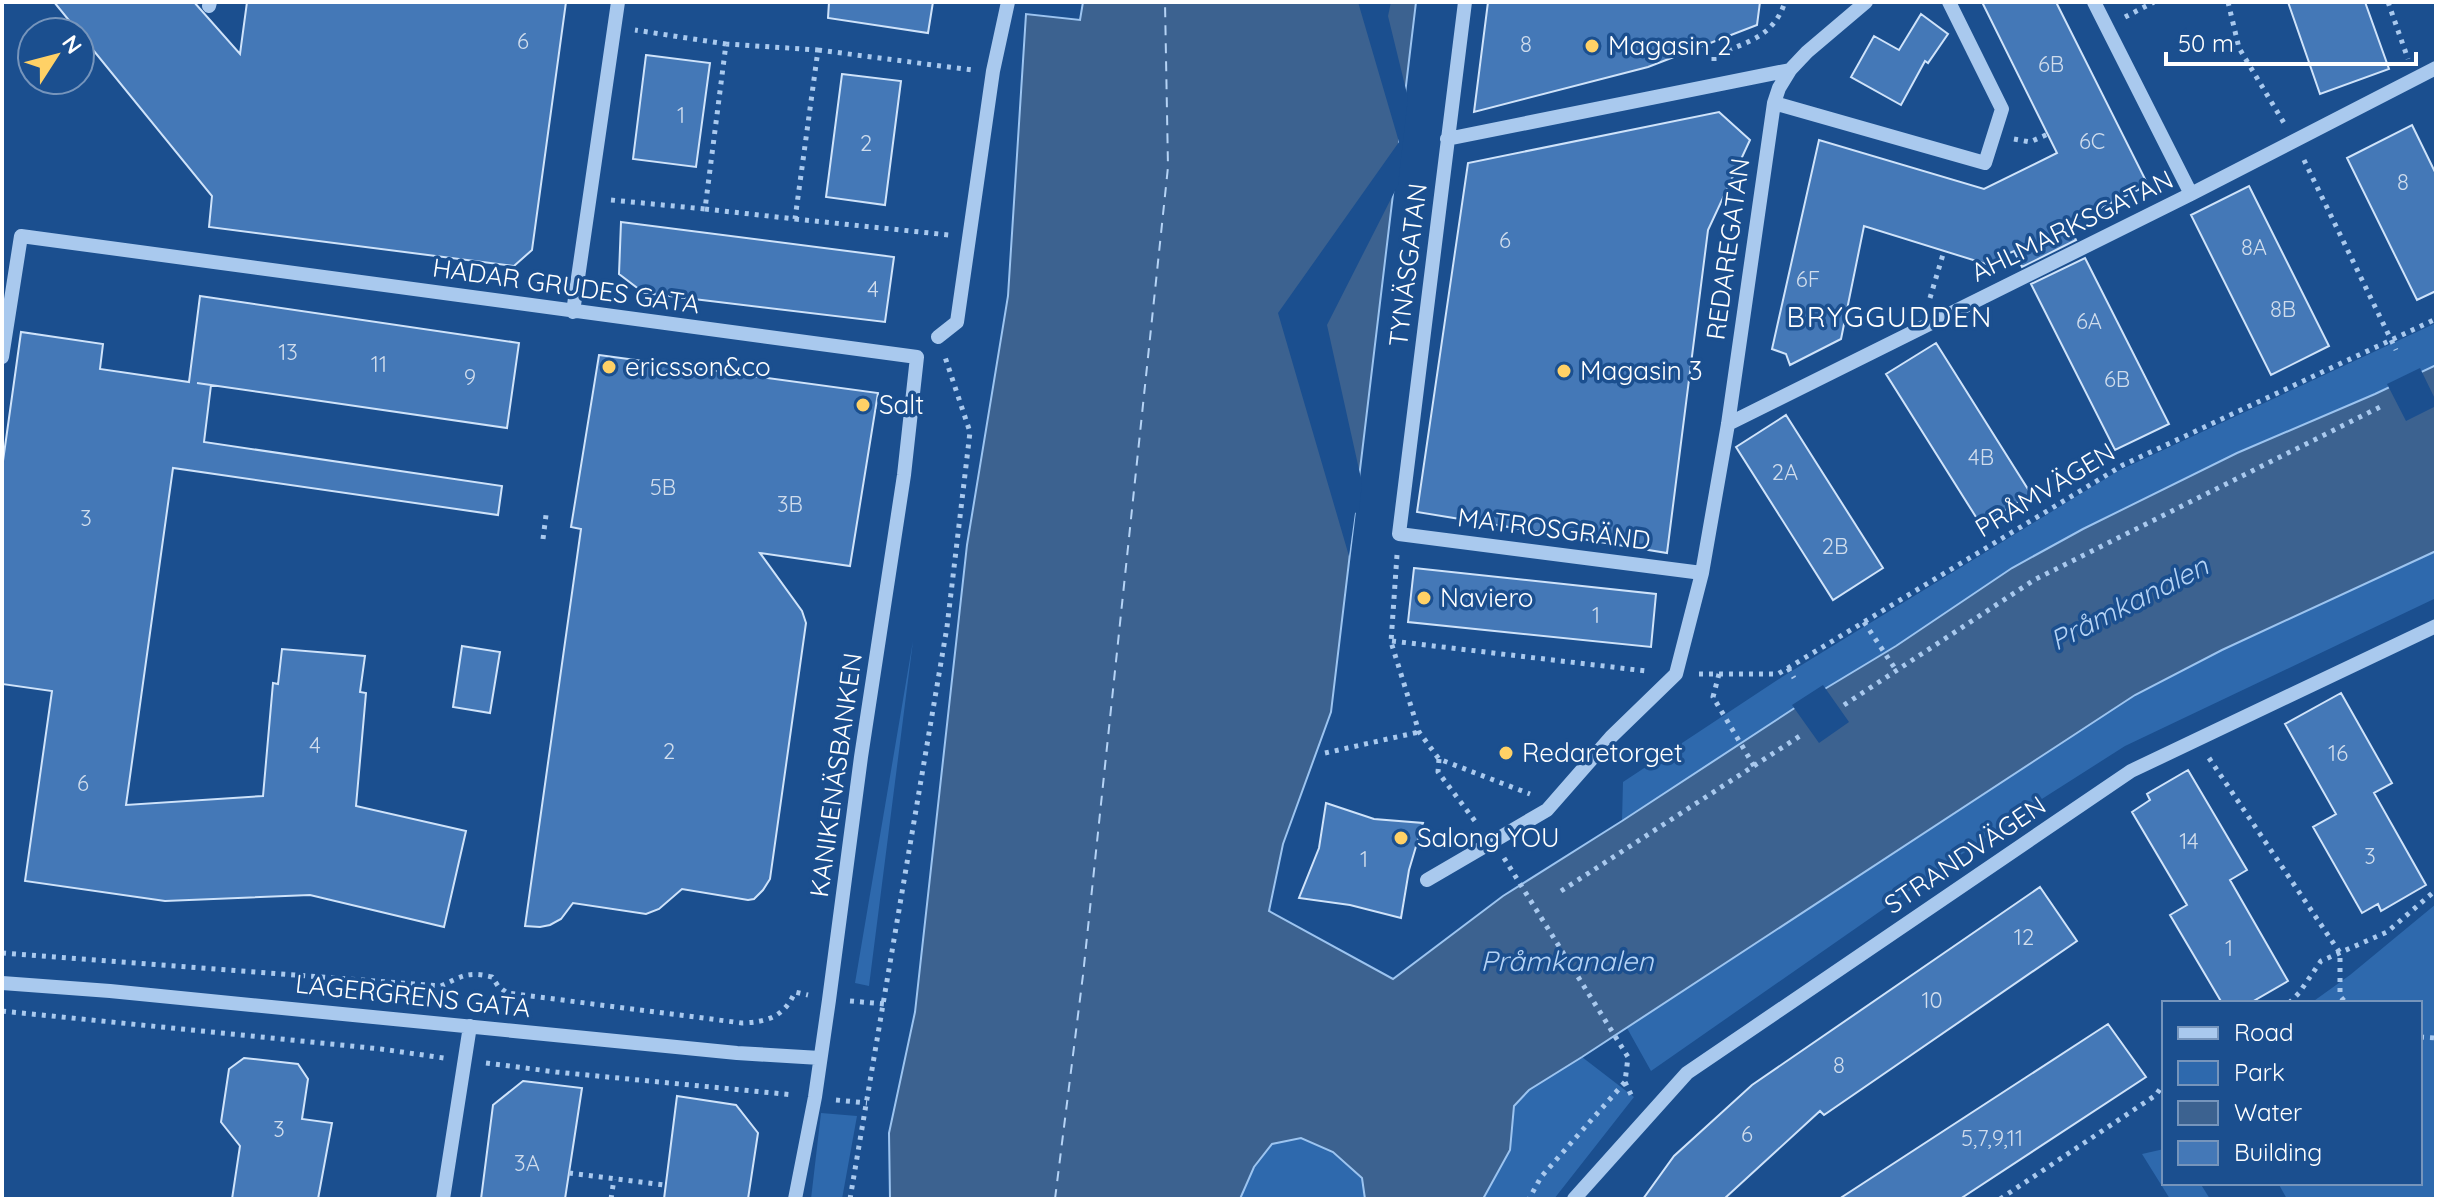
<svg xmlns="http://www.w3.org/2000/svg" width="2438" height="1201" font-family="Quicksand,sans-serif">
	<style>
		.green { fill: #2e69ad }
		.water { fill: #3c6290; stroke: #9cc4f0; stroke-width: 2 }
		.pier { fill: #1b4f8f }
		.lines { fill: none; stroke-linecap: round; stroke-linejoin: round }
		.ferry { stroke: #b5d3f5; stroke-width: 2; stroke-dasharray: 10 8; stroke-linecap: butt }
		.building { fill: #4478b7; stroke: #cfe3fa; stroke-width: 2 }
		.path { stroke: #a9c9ee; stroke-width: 5; stroke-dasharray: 4 6; stroke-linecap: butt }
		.minor { stroke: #a9c9ee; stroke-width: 14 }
		.poi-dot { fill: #ffd166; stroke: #1b4f8f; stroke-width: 3 }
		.labels { text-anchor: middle; stroke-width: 7; stroke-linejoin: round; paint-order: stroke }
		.number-label { font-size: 22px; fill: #d0dded }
		.poi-label { font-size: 26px; fill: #fff; stroke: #1b4f8f; text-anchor: start }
		.street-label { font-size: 26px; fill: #fff; stroke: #1b4f8f }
		.neighbourhood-label { font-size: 28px; letter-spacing: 2px; fill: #fff; stroke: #1b4f8f }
		.water-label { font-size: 28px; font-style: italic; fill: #b5d3f5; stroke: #1b4f8f }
	</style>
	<rect width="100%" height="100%" fill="#1b4f8f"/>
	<!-- green -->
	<path class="green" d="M2436 323V365L2375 394 2237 453 2083 529 2012 568 1896 646 1813 696 1622 821 1623 782 1782 677 2118 471Z
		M2436 551V598L2125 746 2034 804 1651 1071 1627 1028 2135 695 2222 650Z
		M913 641 869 986 855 983Z
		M2436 904V1199H2287L2278 1183H2420V1003H2311L2350 975Z
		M1582 1057 1634 1097 1554 1199H1483L1510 1150 1514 1106 1529 1090Z
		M821 1113 857 1116 842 1199H811Z
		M1301 1138 1333 1152 1362 1178 1365 1199H1240L1254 1167 1272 1143Z
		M2164 1149V1183H2200L2210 1199H2170L2142 1154Z"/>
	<!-- water -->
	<path class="water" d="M1083 2H1416L1331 712 1283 844 1269 911 1393 979 1503 896 1622 821 1813 696 1896 646 2012 568 2083 529 2237 453 2375 394 2436 365V551L2222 650 2135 695 1582 1057 1529 1090 1514 1106 1510 1150 1483 1199H1365L1362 1178 1333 1152 1301 1138 1272 1144 1254 1167 1240 1199H890L889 1133 915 1012 967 545 1008 296 1026 14 1080 20Z"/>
	<!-- pier -->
	<path class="pier" d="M1358 2H1391L1388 16 1408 98 1398 185 1327 325 1362 483 1359 511 1355 513 1349 556 1278 313 1399 142Z
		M2420 368 2436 401V406L2406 421 2387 384Z
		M1823 685 1849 722 1819 743 1792 705Z"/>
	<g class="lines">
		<!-- ferry -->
		<path class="ferry" d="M1055 1199 1083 975 1168 167 1165 2"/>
	</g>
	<!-- building -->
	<path class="building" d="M54 2H194L240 54 247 2H566L532 250 514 266 209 227 212 196Z
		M829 2H933L928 33 828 18Z
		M1488 2H1760L1757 25 1648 67 1474 112Z
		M1982 2H2056L2148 185 2068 224 2076 240 2022 267 2014 251 1986 264 1864 226 1841 339 1790 365 1786 354 1772 349 1819 140 1984 189 2057 153Z
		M2288 2H2365L2389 69 2320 94Z
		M1921 14 1948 34 1928 63 1925 61 1901 105 1851 77 1874 36 1899 50Z
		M646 55 710 63 696 167 633 159Z
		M842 74 901 81 885 205 826 197Z
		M1719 112 1750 140 1708 230 1667 553 1417 512 1468 163Z
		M2412 125 2436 174V291L2417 300 2347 158Z
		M2249 186 2329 346 2271 375 2191 215Z
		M621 222 894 257 885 322 644 293 619 274Z
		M2085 258 2169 424 2115 450 2031 284Z
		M200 296 519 343 507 428 197 383 211 385 204 442 502 486 498 515 173 468 126 805 263 796 273 683 278 684 282 649 365 656 360 692 366 693 356 806 466 831 444 927 310 895 165 901 25 881 52 691 2 684V468L21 332 103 344 100 369 189 382Z
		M1936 343 2031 494 1981 525 1886 374Z
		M599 355 878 393 850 566 760 553 802 611 806 623 770 879 763 890 754 899 748 900 682 889 659 909 646 914 573 903 561 919 550 925 540 927 525 926 581 529 571 527Z
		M1786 415 1883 568 1833 600 1736 447Z
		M1414 568 1656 594 1651 647 1408 622Z
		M462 646 500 652 490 713 453 707Z
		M2341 693 2392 783 2374 793 2426 885 2381 911 2378 904 2362 913 2313 827 2336 814 2285 724Z
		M2188 770 2247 870 2230 880 2288 981 2250 1003H2222L2170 915 2187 905 2132 812 2150 800 2147 794Z
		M1326 803 1374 819 1423 823 1409 870 1401 918 1350 905 1299 898 1319 848Z
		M2040 887 2077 941 1824 1115 1820 1111 1724 1199H1643L1674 1156 1752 1085Z
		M2108 1024 2146 1077 1960 1199H1839Z
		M244 1058 298 1064 308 1079 302 1119 332 1123 318 1199H232L240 1146 221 1122 229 1069Z
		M523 1081 582 1088 565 1199H481L493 1105Z
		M677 1096 736 1105 758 1133 748 1199H664Z"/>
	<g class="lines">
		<!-- path -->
		<path class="path" d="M2228 2 2239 48 2284 123
			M2388 2 2408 59
			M2125 17 2154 2
			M818 50 972 70
			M1714 61V56C1746 42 1773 38 1785 2
			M2014 139 2030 142 2048 134
			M2304 160 2396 350
			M611 200 705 209 726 44 635 30
			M705 209 795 219 818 50 726 44
			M795 219 949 235
			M1930 298 1944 251
			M543 539 546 515
			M1397 555 1391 642 1419 732 1439 759 1530 794
			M1864 622 1896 670
			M1392 641 1646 671
			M1788 668 1794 678
			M1699 674H1778L2123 465 2436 319
			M1719 674 1713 697 1754 766
			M1844 705 2034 580 2384 405
			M1325 753 1419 732
			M2209 758 2340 953V996L2346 1003
			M1439 759 1438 772 1478 825
			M1504 858 1628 1057 1625 1082 1541 1177 1529 1199
			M1561 891 1803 734
			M2 953 441 986C463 976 467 971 492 977L498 986 507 993 742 1023C767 1022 784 1017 795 992L808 995
			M850 1001 885 1004
			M2289 1003 2299 993 2321 961 2387 932 2436 890
			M2 1011 381 1049 444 1058
			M2420 1037 2436 1038
			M486 1063 556 1072 794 1095
			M1625 1082 1633 1099
			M836 1100 867 1103
			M569 1173 665 1185
			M611 1199 614 1179
			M850 1199 947 627 970 432 945 357
			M2000 1199 2156 1095 2164 1083"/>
		<!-- minor -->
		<path class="minor" d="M1465 2 1399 534 1702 573
			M2094 2 2191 194
			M209 6 210 2
			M1774 103 1985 163 2002 109 1949 2
			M1447 139 1790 70 1807 52 1866 2
			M573 312 618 2
			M938 337 957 322 993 71 1008 2
			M2 357 21 236 917 357 904 475 861 757 829 1000 815 1097 795 1199
			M1728 424 2191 194 2436 68
			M1427 880 1547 810 1611 737 1676 674 1702 573 1728 424 1774 103 1779 88 1790 70
			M2 983 110 991 737 1053 820 1058
			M443 1199 470 1026
			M1574 1199 1687 1073 2131 771 2436 626"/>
	</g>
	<!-- markers -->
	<g class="poi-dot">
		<circle cx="1592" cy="46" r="8"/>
		<circle cx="609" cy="367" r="8"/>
		<circle cx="1564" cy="371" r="8"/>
		<circle cx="863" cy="405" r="8"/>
		<circle cx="1424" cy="598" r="8"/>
		<circle cx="1506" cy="753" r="8"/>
		<circle cx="1401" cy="838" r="8"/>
	</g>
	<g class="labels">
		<!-- number labels -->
		<g class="number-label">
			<text x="523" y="49">6</text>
			<text x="1526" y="52">8</text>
			<text x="2051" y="72">6B</text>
			<text x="681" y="123">1</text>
			<text x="2092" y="149">6C</text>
			<text x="866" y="151">2</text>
			<text x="2403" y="190">8</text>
			<text x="1505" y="248">6</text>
			<text x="2254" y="255">8A</text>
			<text x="1808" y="287">6F</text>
			<text x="873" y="297">4</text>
			<text x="2283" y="317">8B</text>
			<text x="2089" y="329">6A</text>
			<text x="288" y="360">13</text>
			<text x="379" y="372">11</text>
			<text x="470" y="385">9</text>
			<text x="2117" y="387">6B</text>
			<text x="1981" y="465">4B</text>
			<text x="1785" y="480">2A</text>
			<text x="663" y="495">5B</text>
			<text x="790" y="512">3B</text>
			<text x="86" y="526">3</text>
			<text x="1835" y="554">2B</text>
			<text x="1596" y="623">1</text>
			<text x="315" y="753">4</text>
			<text x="669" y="759">2</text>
			<text x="2338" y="761">16</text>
			<text x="83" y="791">6</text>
			<text x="2189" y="849">14</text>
			<text x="2370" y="864">3</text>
			<text x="1364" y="867">1</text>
			<text x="2024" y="945">12</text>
			<text x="2229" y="956">1</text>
			<text x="1932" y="1008">10</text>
			<text x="1839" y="1073">8</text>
			<text x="279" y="1137">3</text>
			<text x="1747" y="1142">6</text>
			<text x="1992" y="1146">5,7,9,11</text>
			<text x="527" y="1171">3A</text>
		</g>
		<!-- poi labels -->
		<g class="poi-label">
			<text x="1608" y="55">Magasin 2</text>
			<text x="625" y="376">ericsson&amp;co</text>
			<text x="1580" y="380">Magasin 3</text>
			<text x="879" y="414">Salt</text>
			<text x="1440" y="607">Naviero</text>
			<text x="1522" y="762">Redaretorget</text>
			<text x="1417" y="847">Salong YOU</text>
		</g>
		<!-- street labels -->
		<g class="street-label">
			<text transform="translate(2072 226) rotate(-26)" y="9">AHLMARKSGATAN</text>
			<text transform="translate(1728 249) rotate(-82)" y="9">REDAREGATAN</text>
			<text transform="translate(1408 265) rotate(-83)" y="9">TYNÄSGATAN</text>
			<text transform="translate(566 286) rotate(8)" y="9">HADAR GRUDES GATA</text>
			<text transform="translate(2045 490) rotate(-31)" y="9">PRÅMVÄGEN</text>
			<text transform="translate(1554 529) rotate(7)" y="9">MATROSGRÄND</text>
			<text transform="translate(836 775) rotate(-82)" y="9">KANIKENÄSBANKEN</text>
			<text transform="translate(1965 855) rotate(-34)" y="9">STRANDVÄGEN</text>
			<text transform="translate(413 996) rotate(6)" y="9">LAGERGRENS GATA</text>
		</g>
		<!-- neighbourhood labels -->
		<g class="neighbourhood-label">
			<text x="1890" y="327">BRYGGUDDEN</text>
		</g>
		<!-- water labels -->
		<g class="water-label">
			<text transform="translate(2129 603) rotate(-27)" y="10">Pråmkanalen</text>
			<text x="1567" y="971">Pråmkanalen</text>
		</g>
	</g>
	<!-- border -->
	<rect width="2438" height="1201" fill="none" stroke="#ffffff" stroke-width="8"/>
	<!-- legend -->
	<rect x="2162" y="1001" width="260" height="184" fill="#1b4f8f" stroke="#7695bc" stroke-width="2"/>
	<rect x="2178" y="1027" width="40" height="12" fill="#a9c9ee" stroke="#7695bc" stroke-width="2"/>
	<text x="2234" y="1041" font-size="24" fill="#ffffff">Road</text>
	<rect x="2178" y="1061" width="40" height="24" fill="#2e69ad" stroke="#7695bc" stroke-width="2"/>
	<text x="2234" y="1081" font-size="24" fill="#ffffff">Park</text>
	<rect x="2178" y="1101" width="40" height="24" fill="#3c6290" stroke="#7695bc" stroke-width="2"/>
	<text x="2234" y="1121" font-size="24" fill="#ffffff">Water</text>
	<rect x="2178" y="1141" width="40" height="24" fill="#4478b7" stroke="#7695bc" stroke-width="2"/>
	<text x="2234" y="1161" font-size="24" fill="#ffffff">Building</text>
	<!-- north arrow -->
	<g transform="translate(56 56) rotate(54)"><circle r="38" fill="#1b4f8f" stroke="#7695bc" stroke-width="2"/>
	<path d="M0-6L14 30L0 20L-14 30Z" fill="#ffd166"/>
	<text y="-12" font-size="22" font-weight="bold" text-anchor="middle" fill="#ffffff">N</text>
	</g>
	<!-- scale -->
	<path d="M2166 52v12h250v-12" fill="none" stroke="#ffffff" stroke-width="4"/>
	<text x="2178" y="52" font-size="24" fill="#ffffff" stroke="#1b4f8f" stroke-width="6" paint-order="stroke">50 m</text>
</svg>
